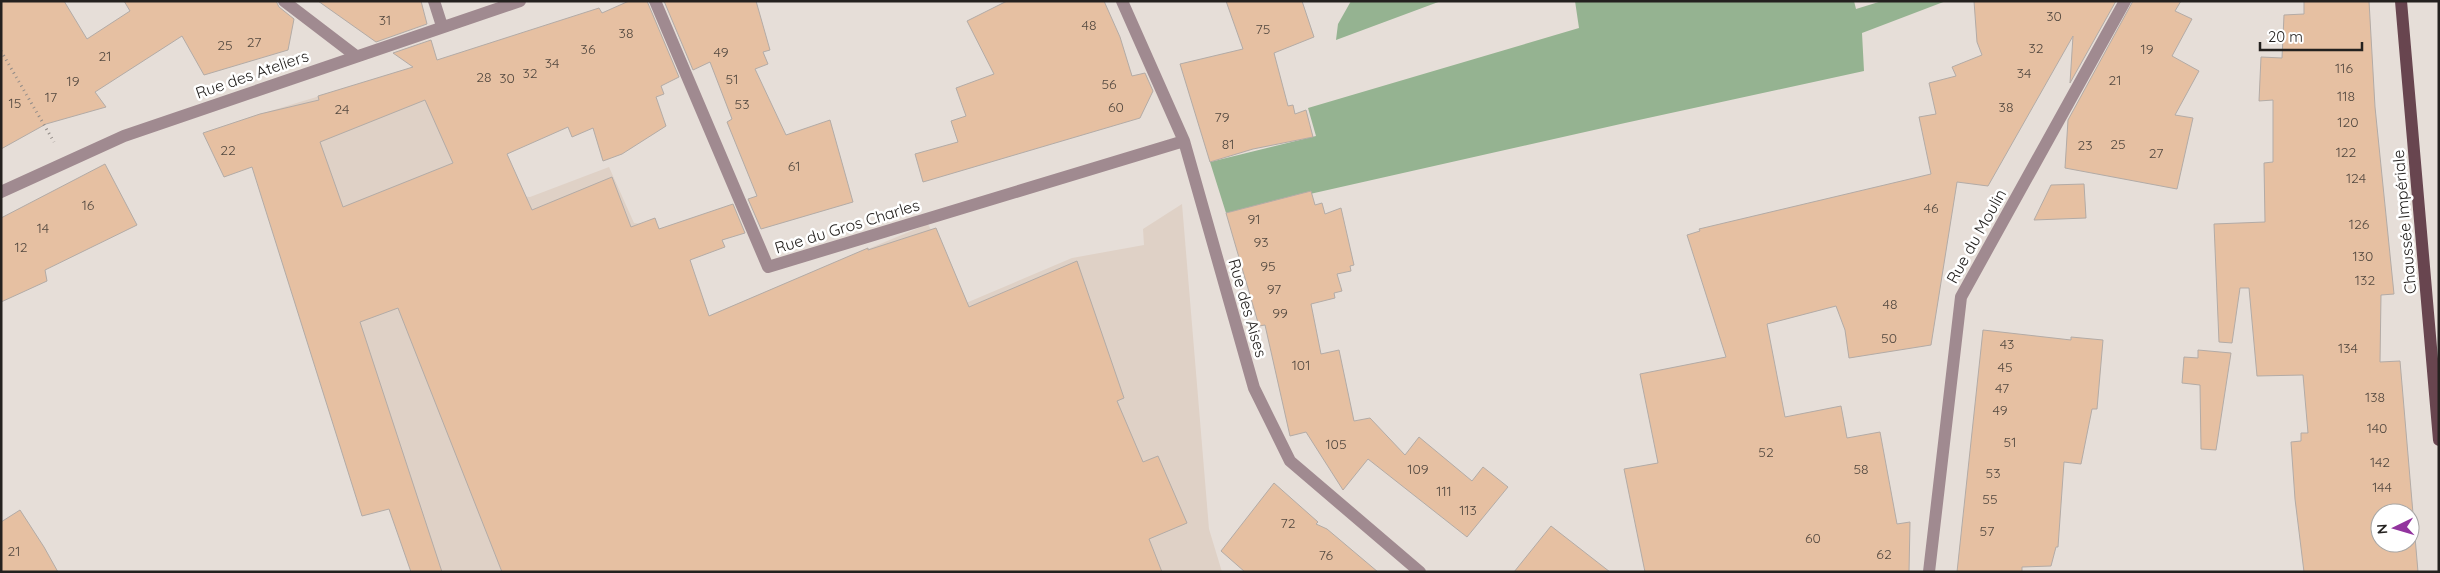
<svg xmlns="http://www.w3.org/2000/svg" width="2440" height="573" font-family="Quicksand,sans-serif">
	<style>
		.built { fill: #dfd1c6 }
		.forest { fill: #95b391 }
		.building { fill: #e6c0a2; stroke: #b3aba6; fill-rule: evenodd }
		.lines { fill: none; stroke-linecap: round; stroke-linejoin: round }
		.path { stroke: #928c88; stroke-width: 3; stroke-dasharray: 1 4; stroke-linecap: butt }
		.minor { stroke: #a08a90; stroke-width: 12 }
		.major { stroke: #68454f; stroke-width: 12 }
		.labels { text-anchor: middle; stroke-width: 5; stroke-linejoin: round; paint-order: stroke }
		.number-label { font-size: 14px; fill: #544940 }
		.street-label { font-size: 16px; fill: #24211f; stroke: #fff }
	</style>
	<rect width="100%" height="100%" fill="#e6ded8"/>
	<!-- built -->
	<path class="built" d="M462 53 521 196 530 197 609 167 634 223 652 225 705 317 928 224 966 303 1072 258 1144 245 1143 229 1182 204 1209 529 1222 572H415L257 115Z"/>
	<!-- forest -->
	<path class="forest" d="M1351 1H1441L1336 40 1338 24Z
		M1575 1H1854L1856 9 1882 1H1946L1862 33 1864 71 1625 123 1226 213 1210 162 1316 136 1308 108 1579 28Z"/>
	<!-- building -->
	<path class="building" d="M1 1H64L87 39 130 11 124 1H276L279 7 294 19 288 50 204 75 182 36 95 92 106 107 46 124 1 149Z
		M318 1H421L427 24 376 42Z
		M629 1H647L679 77 661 86 664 94 656 97 666 126 622 154 603 161 593 128 572 137 568 127 507 154 532 210 612 177 631 227 655 218 659 229 733 204 745 233 722 240 725 247 690 260 709 316 868 248V250L936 228 969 307 1077 261 1124 398 1117 401 1143 462 1158 456 1187 523 1149 539 1162 572H502L398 308 360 322 442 572H411L389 509 362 516 252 167 224 177 203 133 260 114 319 100 318 96 413 67 393 53 431 40 437 60 599 8 602 13ZM425 100 453 163 343 207 320 142Z
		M664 1H756L770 50 763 52 768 64 755 69 786 135 830 120 853 202 761 229 748 199 757 196 727 122 732 119 710 62 693 70Z
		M1007 1H1104L1120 37 1132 76 1145 73 1153 91 1140 118 923 182 915 154 958 142 951 121 966 116 956 88 994 74 967 21Z
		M1226 1H1302L1314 37 1274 53 1288 106 1293 105 1295 114 1306 110 1313 137 1253 149 1210 162 1180 64 1243 49Z
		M1974 1H2116L2070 83 2073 36 1988 186 1957 182 1931 345 1849 358 1845 330 1836 306 1767 324 1785 417 1841 406 1847 438 1880 432 1897 524 1910 522 1909 572H1645L1624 469 1658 463 1640 374 1726 357 1687 235 1700 231 1699 229 1931 174 1919 117 1936 114 1929 83 1956 76 1952 67 1982 55 1977 42Z
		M2133 1H2181L2175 11 2192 19 2172 56 2199 71 2175 115 2193 118 2177 189 2065 168 2068 120Z
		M2304 1H2369L2375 107 2394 294 2381 295 2380 362 2400 361 2418 572H2304L2295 499 2291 442 2301 441V433H2308L2303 375 2257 376 2249 288H2240L2232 343 2219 342 2214 224 2265 222 2264 163 2273 162V100L2259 101 2261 57 2282 58 2284 15 2304 14ZM2380 513H2410V543H2380Z
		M105 164 137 225 45 270 47 281 1 302V218Z
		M2084 184 2086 218 2034 220 2051 185Z
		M1311 191 1315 205 1322 203 1325 214 1341 208 1354 265 1350 266 1351 271 1337 274 1342 291 1334 293 1335 298 1311 304 1321 354 1339 350 1354 421 1370 418 1405 455 1419 437 1472 481 1483 467 1508 487 1467 537 1368 459 1343 490 1306 432 1290 436 1265 325 1259 326 1226 213Z
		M1983 330 2071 340V337L2103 340 2097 409H2092L2081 464 2064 462 2058 547H2056L2051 566 2022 567V572H1957Z
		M2198 350 2231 353 2216 450 2201 449 2200 385 2182 383 2184 357 2198 358Z
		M1274 483 1318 522 1316 524 1327 529 1378 572H1245L1221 551Z
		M20 510 44 547 58 572H1V522Z
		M1551 526 1610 572H1514Z"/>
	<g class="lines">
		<!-- path -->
		<path class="path" d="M1 51 54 142"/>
		<!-- minor -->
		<path class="minor" d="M284 1 356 56
			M434 1 442 26
			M655 1 768 267 1184 141
			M1122 1 1184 141 1254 388 1290 461 1420 572
			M1 192 124 136 520 1
			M1929 572 1961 297 2125 1"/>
		<!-- major -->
		<path class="major" d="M2401 1 2439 440"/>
	</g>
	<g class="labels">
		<!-- number labels -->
		<g class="number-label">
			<text x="2054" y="21">30</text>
			<text x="385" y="25">31</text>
			<text x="1089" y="30">48</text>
			<text x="1263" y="34">75</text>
			<text x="626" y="38">38</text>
			<text x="254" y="47">27</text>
			<text x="225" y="50">25</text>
			<text x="2036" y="53">32</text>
			<text x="588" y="54">36</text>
			<text x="2147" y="54">19</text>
			<text x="721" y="57">49</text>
			<text x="105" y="61">21</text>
			<text x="552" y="68">34</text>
			<text x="2344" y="73">116</text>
			<text x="530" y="78">32</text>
			<text x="2024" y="78">34</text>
			<text x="484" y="82">28</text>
			<text x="507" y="83">30</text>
			<text x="732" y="84">51</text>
			<text x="2115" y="85">21</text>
			<text x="73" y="86">19</text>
			<text x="1109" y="89">56</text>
			<text x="2346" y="101">118</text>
			<text x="51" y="102">17</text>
			<text x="15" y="108">15</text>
			<text x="742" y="109">53</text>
			<text x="1116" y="112">60</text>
			<text x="2006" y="112">38</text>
			<text x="342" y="114">24</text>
			<text x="1222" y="122">79</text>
			<text x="2348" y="127">120</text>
			<text x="1228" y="149">81</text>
			<text x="2118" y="149">25</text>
			<text x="2085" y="150">23</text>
			<text x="228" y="155">22</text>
			<text x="2346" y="157">122</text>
			<text x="2156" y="158">27</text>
			<text x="794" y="171">61</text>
			<text x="2356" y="183">124</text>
			<text x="88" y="210">16</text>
			<text x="1931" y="213">46</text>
			<text x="1254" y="224">91</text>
			<text x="2359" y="229">126</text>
			<text x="43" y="233">14</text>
			<text x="1261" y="247">93</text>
			<text x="21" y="252">12</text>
			<text x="2363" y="261">130</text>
			<text x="1268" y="271">95</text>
			<text x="2365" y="285">132</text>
			<text x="1274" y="294">97</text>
			<text x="1890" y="309">48</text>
			<text x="1280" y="318">99</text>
			<text x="1889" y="343">50</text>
			<text x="2007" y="349">43</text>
			<text x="2348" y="353">134</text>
			<text x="1301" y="370">101</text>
			<text x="2005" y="372">45</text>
			<text x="2002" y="393">47</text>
			<text x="2375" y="402">138</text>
			<text x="2000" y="415">49</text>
			<text x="2377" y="433">140</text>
			<text x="2010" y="447">51</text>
			<text x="1336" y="449">105</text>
			<text x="1766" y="457">52</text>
			<text x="2380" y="467">142</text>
			<text x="1418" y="474">109</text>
			<text x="1861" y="474">58</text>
			<text x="1993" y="478">53</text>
			<text x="2382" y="492">144</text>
			<text x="1444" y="496">111</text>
			<text x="1990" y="504">55</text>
			<text x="1468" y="515">113</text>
			<text x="1288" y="528">72</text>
			<text x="1987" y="536">57</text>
			<text x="1813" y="543">60</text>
			<text x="14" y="556">21</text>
			<text x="1884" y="559">62</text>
			<text x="1326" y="560">76</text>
		</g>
		<!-- street labels -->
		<g class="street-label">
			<text transform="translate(252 74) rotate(-19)" y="6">Rue des Ateliers</text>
			<text transform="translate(2404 222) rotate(-95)" y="6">Chaussée Impériale</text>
			<text transform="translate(847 226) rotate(-17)" y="6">Rue du Gros Charles</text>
			<text transform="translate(1976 236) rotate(-61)" y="6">Rue du Moulin</text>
			<text transform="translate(1248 308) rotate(74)" y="6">Rue des Aises</text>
		</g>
	</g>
	<!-- border -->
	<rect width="2440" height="573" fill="none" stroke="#24211f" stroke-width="5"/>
	<!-- north arrow -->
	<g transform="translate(2395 528) rotate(265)"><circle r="24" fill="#ffffff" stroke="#a7a6a5"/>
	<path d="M0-4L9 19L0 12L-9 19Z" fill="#92349e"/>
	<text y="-8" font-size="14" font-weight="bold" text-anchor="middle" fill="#24211f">N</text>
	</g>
	<!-- scale -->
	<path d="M2260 42v8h102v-8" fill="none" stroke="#24211f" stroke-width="2.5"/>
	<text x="2268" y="42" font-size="15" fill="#24211f" stroke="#ffffff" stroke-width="4" paint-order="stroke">20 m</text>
</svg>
